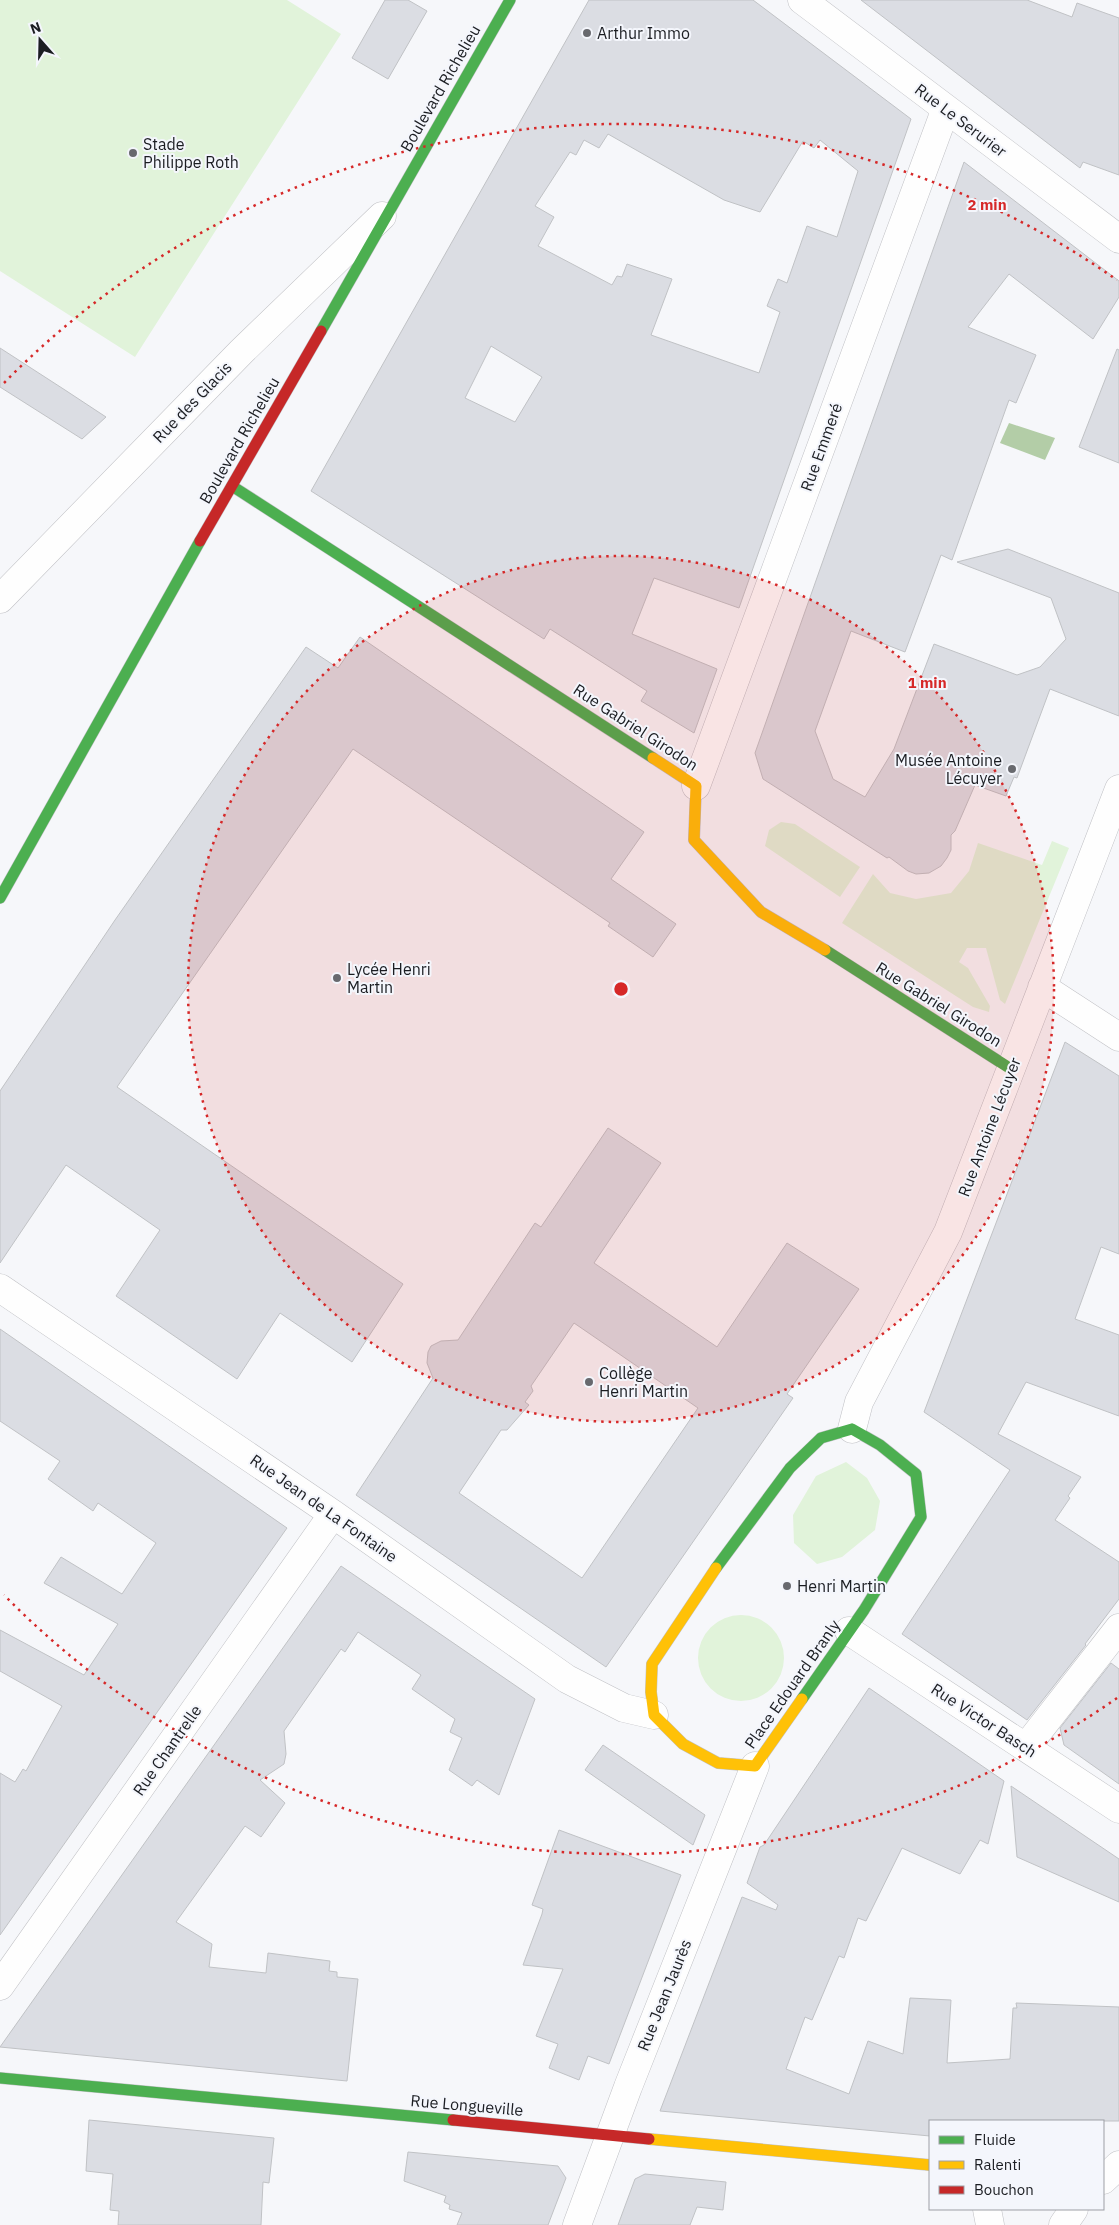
<svg xmlns="http://www.w3.org/2000/svg" width="1119" height="2225" font-family="'IBM Plex Sans',sans-serif">
	<style>
		.green { fill: #e1f3da }
		.water { fill: #b3cda7 }
		.building { fill: #dbdde3; stroke: #c0c2c5; fill-rule: evenodd }
		.lines { fill: none; stroke-linecap: round; stroke-linejoin: round }
		.street-casing { stroke: #c0c1c5; stroke-width: 29 }
		.fast-casing { stroke: #c0c1c5; stroke-width: 12 }
		.slow-casing { stroke: #c0c1c5; stroke-width: 12 }
		.jam-casing { stroke: #c0c1c5; stroke-width: 12 }
		.street { stroke: #fefefe; stroke-width: 28 }
		.fast { stroke: #4caf50; stroke-width: 11 }
		.slow { stroke: #ffc107; stroke-width: 11 }
		.jam { stroke: #c62828; stroke-width: 11 }
		.ring { fill: none; stroke: #d62828; stroke-width: 2.5; stroke-dasharray: 2.5 5 }
		.poi-dot { fill: #68696e; stroke: #f4f6fc; stroke-width: 2 }
		.labels { text-anchor: middle; stroke-width: 4; stroke-linejoin: round; paint-order: stroke }
		.poi-label { font-size: 16px; fill: #1b1d22; stroke: #f4f6fc; text-anchor: start }
		.street-label { font-size: 16px; fill: #1b1d22; stroke: #f4f6fc }
		.centre { fill: #d62828; stroke: #f4f6fc; stroke-width: 2.5 }
		.ring-label { font-size: 15px; text-anchor: middle; font-weight: bold; fill: #d62828; stroke: #f4f6fc; stroke-width: 4; stroke-linejoin: round; paint-order: stroke }
	</style>
	<rect width="100%" height="100%" fill="#f6f7fa"/>
	<!-- green -->
	<path class="green" d="M0 0H287L341 34 135 357 0 271Z
		M781 822 795 824 860 867 840 897 765 846 769 830Z
		M1052 841 1069 848 1005 1004 1000 1000 986 948H967L959 962 968 968 990 1006 989 1012 973 1007 842 923 873 874 890 893 916 899 951 893 969 871 978 843 1042 865Z
		M846 1462 867 1478 880 1501 875 1530 842 1557 817 1564 794 1543 793 1515 816 1476Z
		M698 1658a43 43 0 1 1 86 0a43 43 0 1 1-86 0Z"/>
	<!-- water -->
	<path class="water" d="M1009 423 1055 438 1045 460 1000 443Z"/>
	<!-- building -->
	<path class="building" d="M385 0H408L427 11 388 79 352 58Z
		M589 0H753L911 119 739 608 654 578 632 634 717 669 694 733 641 701 647 691 550 629 544 639 311 491ZM608 134 724 200 760 212 803 141 814 148 820 140 858 171 837 237 807 226 787 283 778 279 767 306 780 312 759 373 651 335 672 279 627 264 622 277 617 276 612 285 538 246 554 217 535 206 570 152 576 155 584 140 599 148ZM491 346 542 377 515 422 465 398Z
		M861 0H1027L1072 17 1077 3 1119 18V175L1083 162 1080 168Z
		M964 162 1119 281V297L1093 339 1009 274 968 327 1036 355 1016 403 1009 400 952 560 941 555 905 652 851 631 815 731 833 779 865 797 894 749 934 644 1017 675 1040 667 1066 639 1051 598 957 562 1008 549 1119 593V716L1050 689 1017 778 1014 777 1006 796 975 785 955 831 951 835V850L947 858 941 866 929 873 916 874 908 871 889 857 887 858 763 779 755 753Z
		M0 348 65 390 106 417 82 439 0 387Z
		M1117 349 1119 350V463L1079 447Z
		M360 637 644 832 611 879 676 924 653 957 608 926 610 923 353 749 117 1087 403 1284 352 1362 280 1313 237 1379 116 1296 160 1230 66 1165 0 1263V1091L115 920 306 647 338 668Z
		M1065 1042 1119 1076V1254L1101 1247 1075 1319 1119 1335V1416L1026 1382 998 1434 1081 1477 1068 1496 1070 1498 1055 1520 1119 1562V1599L1085 1644 1086 1645 1027 1720 902 1634 1010 1470 924 1412Z
		M608 1128 661 1163 594 1263 717 1347 787 1243 859 1289 787 1394 793 1398 606 1667 356 1495 433 1378 427 1363 428 1352 431 1346 441 1341 458 1340 535 1223 541 1227ZM574 1323 698 1408 582 1578 459 1493 501 1430H507L529 1405 525 1402 533 1391 531 1386Z
		M0 1329 287 1528 0 1935V1773L15 1782 23 1769 26 1771 62 1706 0 1671V1630L84 1675 118 1624 44 1583 61 1557 122 1594 156 1543 98 1503 93 1511 48 1479 60 1461 0 1421Z
		M341 1566 535 1699 499 1795 477 1780 472 1786 449 1770 462 1738 450 1732 455 1719 412 1689 421 1675 358 1632 345 1652 341 1649 284 1731 286 1754 284 1764 260 1780 285 1803 261 1837 245 1826 176 1922 212 1944 209 1967 266 1973 268 1953 330 1961 329 1971 337 1972V1977L358 1979 347 2081 0 2047Z
		M1111 1663 1119 1669V1784L1064 1745 1060 1728Z
		M869 1688 1004 1781 988 1844 980 1840 960 1874 902 1848 866 1921 858 1918 844 1958 839 1956 812 2020 805 2017 786 2069 849 2094 868 2041 903 2054 910 1998 951 2000 947 2063 1010 2059 1013 2008H1017L1016 2003 1119 2007V2121H930V2136L660 2111 742 1897 776 1910 778 1905 747 1883 760 1847 764 1845Z
		M603 1745 705 1815 693 1845 585 1770Z
		M1011 1786 1119 1859V1902L1017 1857Z
		M559 1830 681 1875 609 2064 588 2056 579 2080 549 2068 558 2044 536 2036 563 1969 523 1965 542 1914 543 1909 532 1905Z
		M89 2120 274 2138 269 2183 263 2182 261 2225H118L119 2211 110 2210 113 2174 86 2171Z
		M408 2152 558 2166 566 2178 548 2225H457L462 2213 449 2209 450 2205 444 2202 446 2196 404 2181Z
		M645 2174 726 2182 723 2210 697 2207 690 2225H618L635 2179Z"/>
	<g class="lines">
		<!-- street casing -->
		<g class="street-casing">
			<path id="street" d="M802 0 1119 239
				M0 599 242 351 382 216
				M696 786 942 119 944 107
				M1042 987 1119 1037
				M0 1288 333 1514 567 1679 624 1708 654 1715
				M852 1429 859 1402 948 1232 1119 789
				M849 1631 1119 1809
				M1026 1747 1119 1628
				M0 1986 333 1514
				M1103 2180 1119 2165
				M987 2209 990 2225
				M577 2225 628 2087 755 1766
				M1063 2225 1074 2209"/>
		</g>
		<!-- fast casing -->
		<g class="fast-casing">
			<path id="fast" d="M321 331 510 0
				M232 486 653 758
				M0 898 200 541
				M825 950 1011 1069
				M716 1568 790 1468 821 1438 852 1429
				M802 1699 864 1610 921 1517 916 1474 880 1445 852 1429
				M0 2078 453 2120"/>
		</g>
		<!-- slow casing -->
		<g class="slow-casing">
			<path id="slow" d="M653 758 696 786 694 840 761 912 825 950
				M716 1568 652 1664 651 1692 654 1715 683 1744 718 1763 755 1766 802 1699
				M649 2139 930 2165"/>
		</g>
		<!-- jam casing -->
		<g class="jam-casing">
			<path id="jam" d="M200 541 321 331
				M453 2120 649 2139"/>
		</g>
		<!-- street -->
		<use href="#street" class="street"/>
		<!-- fast -->
		<use href="#fast" class="fast"/>
		<!-- slow -->
		<use href="#slow" class="slow"/>
		<!-- jam -->
		<use href="#jam" class="jam"/>
	</g>
	<!-- distance rings -->
	<circle cx="621" cy="989" r="433" fill="#d62828" fill-opacity=".12"/>
	<g class="ring">
		<circle cx="621" cy="989" r="433"/>
		<path d="M1117 1698A865 865 0 0 1 4 1595M4 383A865 865 0 0 1 1117 280"/>
	</g>
	<!-- markers -->
	<g class="poi-dot">
		<circle cx="587" cy="33" r="5"/>
		<circle cx="133" cy="153" r="5"/>
		<circle cx="1012" cy="769" r="5"/>
		<circle cx="337" cy="978" r="5"/>
		<circle cx="589" cy="1382" r="5"/>
		<circle cx="787" cy="1586" r="5"/>
	</g>
	<g class="labels">
		<!-- poi labels -->
		<g class="poi-label">
			<text x="597" y="39">Arthur Immo</text>
			<text x="143" y="150">Stade<tspan x="143" dy="18">Philippe Roth</tspan></text>
			<text x="1002" y="766" text-anchor="end">Musée Antoine<tspan x="1002" dy="18">Lécuyer</tspan></text>
			<text x="347" y="975">Lycée Henri<tspan x="347" dy="18">Martin</tspan></text>
			<text x="599" y="1379">Collège<tspan x="599" dy="18">Henri Martin</tspan></text>
			<text x="797" y="1592">Henri Martin</text>
		</g>
		<!-- street labels -->
		<g class="street-label">
			<text transform="translate(440 88) rotate(-60)" y="6">Boulevard Richelieu</text>
			<text transform="translate(961 120) rotate(37)" y="6">Rue Le Serurier</text>
			<text transform="translate(192 402) rotate(-46)" y="6">Rue des Glacis</text>
			<text transform="translate(239 440) rotate(-60)" y="6">Boulevard Richelieu</text>
			<text transform="translate(821 447) rotate(-70)" y="6">Rue Emmeré</text>
			<text transform="translate(636 727) rotate(33)" y="6">Rue Gabriel Girodon</text>
			<text transform="translate(939 1004) rotate(32)" y="6">Rue Gabriel Girodon</text>
			<text transform="translate(989 1127) rotate(-69)" y="6">Rue Antoine Lécuyer</text>
			<text transform="translate(324 1508) rotate(35)" y="6">Rue Jean de La Fontaine</text>
			<text transform="translate(792 1684) rotate(-55)" y="6">Place Edouard Branly</text>
			<text transform="translate(984 1720) rotate(33)" y="6">Rue Victor Basch</text>
			<text transform="translate(167 1750) rotate(-55)" y="6">Rue Chantrelle</text>
			<text transform="translate(664 1995) rotate(-68)" y="6">Rue Jean Jaurès</text>
			<text transform="translate(467 2105) rotate(5)" y="6">Rue Longueville</text>
		</g>
	</g>
	<circle cx="621" cy="989" r="8" class="centre"/>
	<g class="ring-label">
		<text x="987" y="210">2 min</text>
		<text x="927" y="688">1 min</text>
	</g>
	<!-- legend -->
	<rect x="929" y="2120" width="175" height="90" fill="#f4f6fc" stroke="#9d9fa5"/>
	<rect x="939" y="2136" width="25" height="8" fill="#4caf50" stroke="#9d9fa5"/>
	<text x="974" y="2145" font-size="15" fill="#1b1d22">Fluide</text>
	<rect x="939" y="2161" width="25" height="8" fill="#ffc107" stroke="#9d9fa5"/>
	<text x="974" y="2170" font-size="15" fill="#1b1d22">Ralenti</text>
	<rect x="939" y="2186" width="25" height="8" fill="#c62828" stroke="#9d9fa5"/>
	<text x="974" y="2195" font-size="15" fill="#1b1d22">Bouchon</text>
	<!-- north arrow -->
	<g transform="translate(40 40) rotate(340)" stroke="#f4f6fc" stroke-width="4" paint-order="stroke">
	<path d="M0-4L9 19L0 12L-9 19Z" fill="#1b1d22"/>
	<text y="-8" font-size="14" font-weight="bold" text-anchor="middle" fill="#1b1d22">N</text>
	</g>
</svg>
